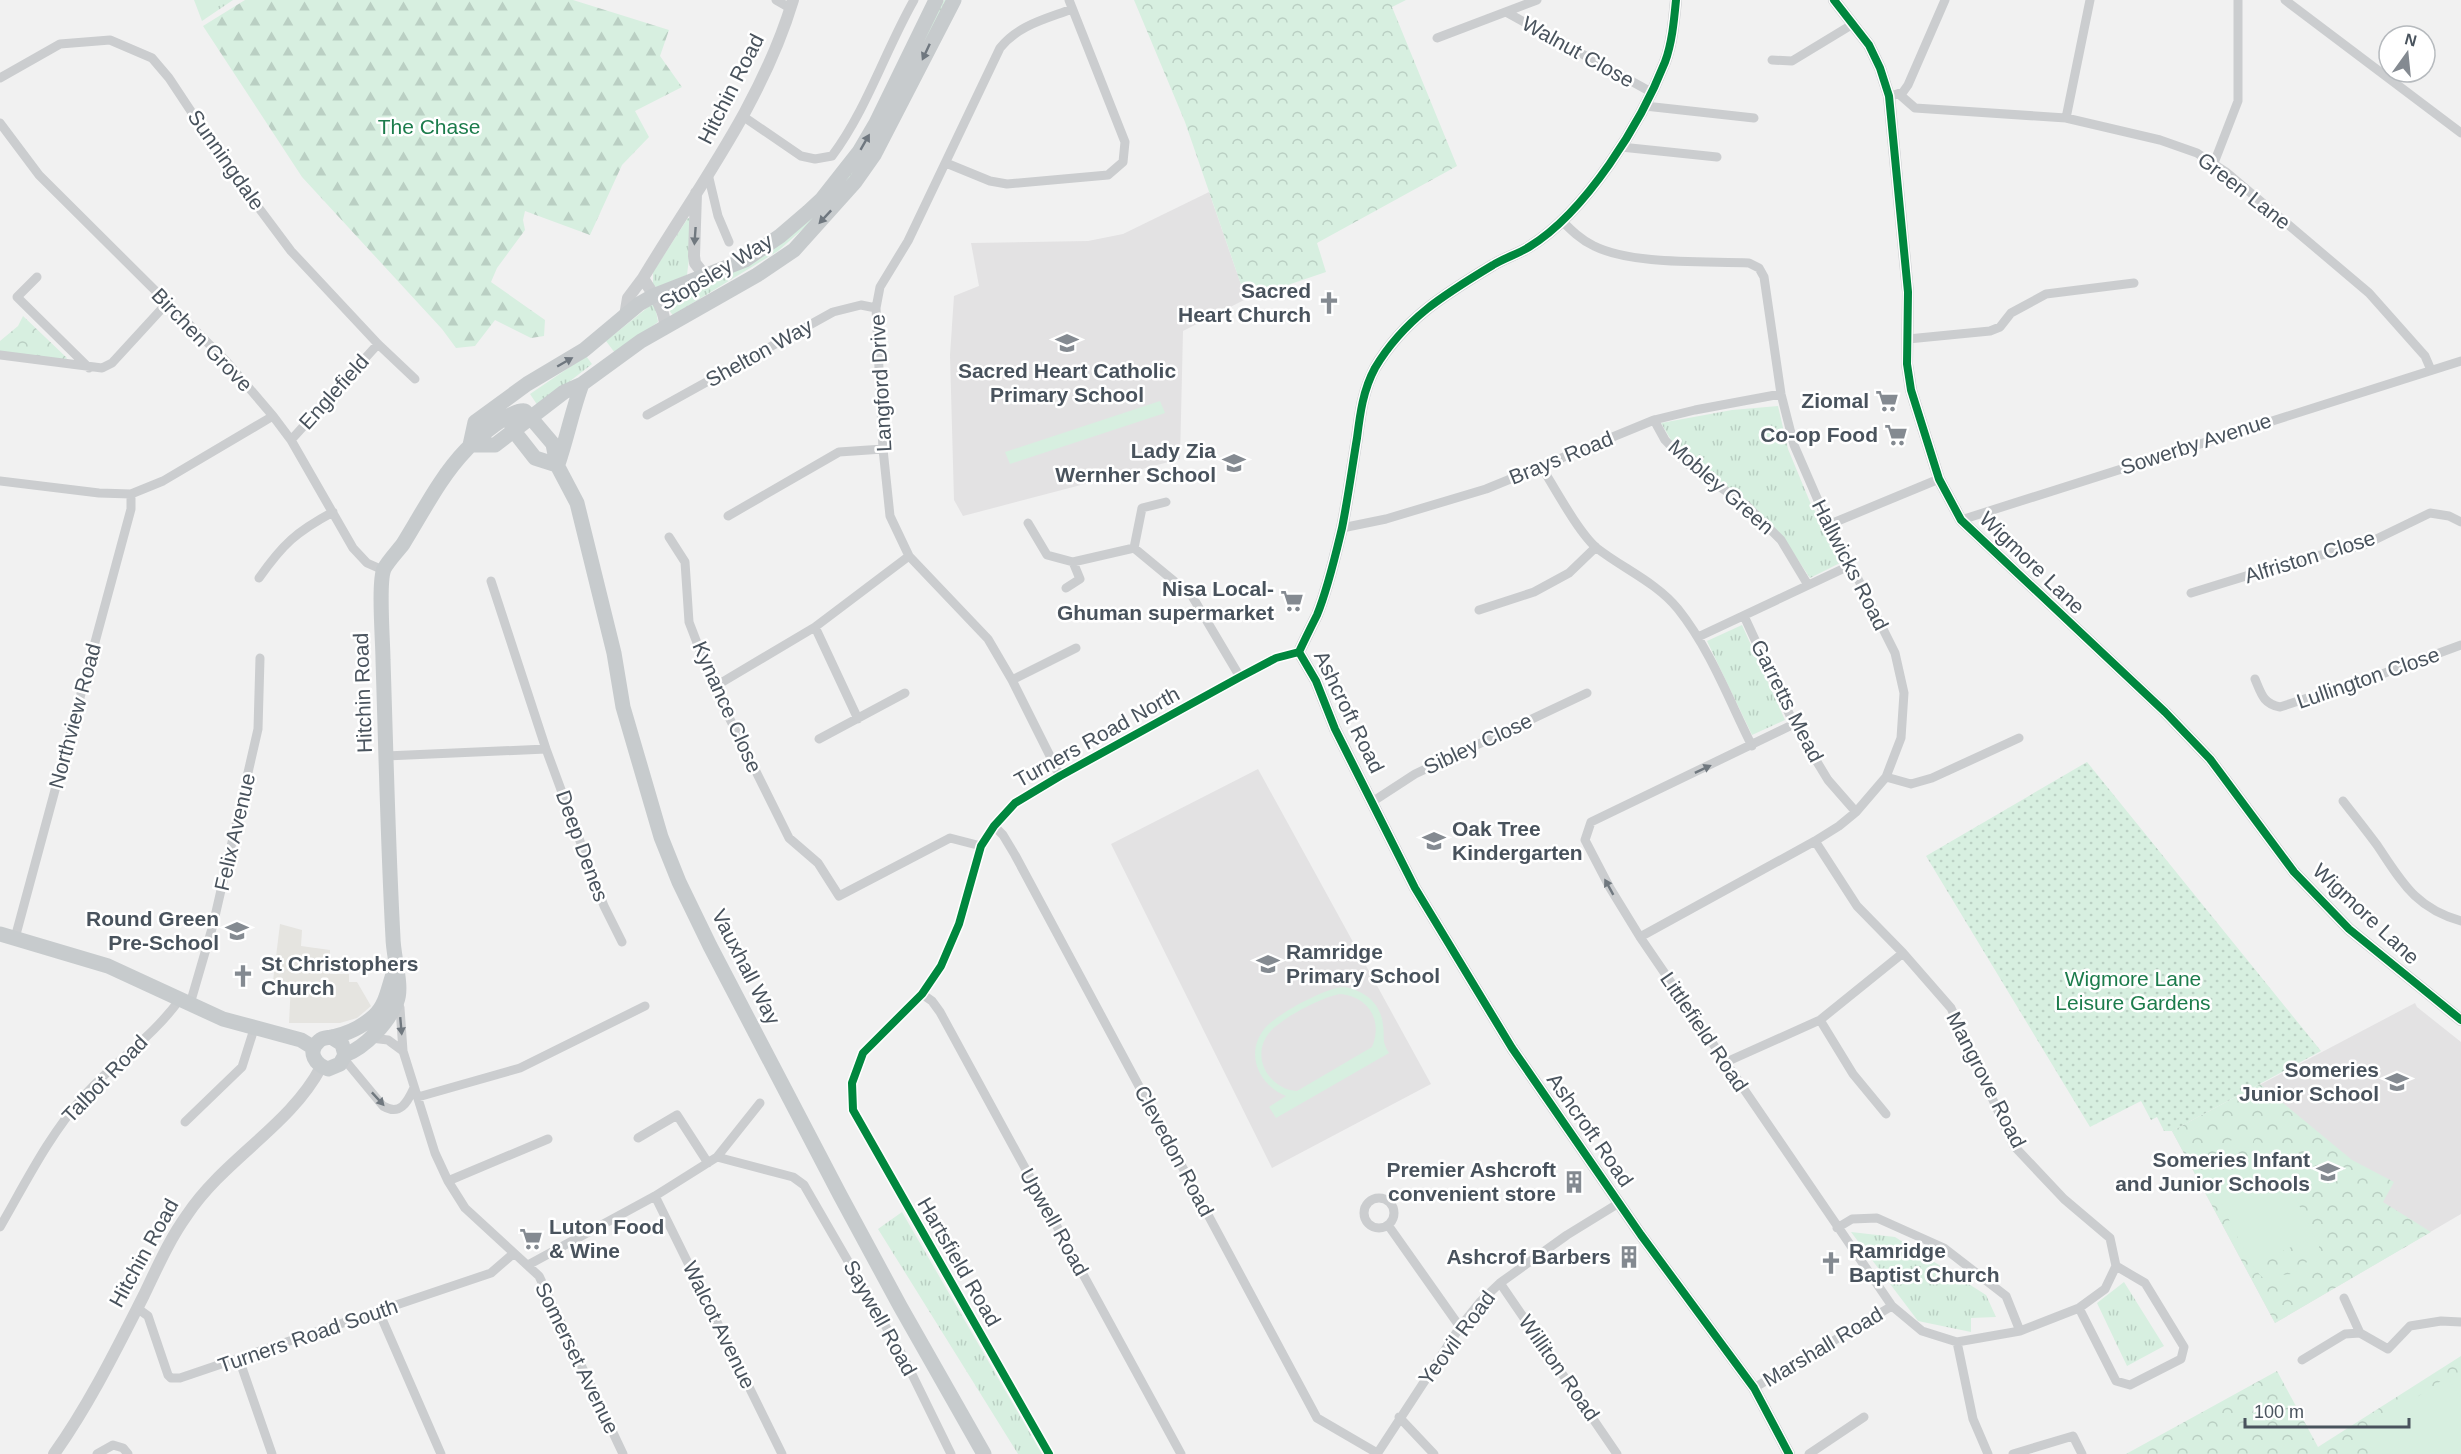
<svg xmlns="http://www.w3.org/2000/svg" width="2461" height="1454" font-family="Helvetica,sans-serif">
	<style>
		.commercial { fill: #e5e4e0 }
		.education { fill: #e3e2e3 }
		.grass { fill: url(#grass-tufts) }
		.forest { fill: url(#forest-firs) }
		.park { fill: url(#park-crowns) }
		.garden { fill: url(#garden-dots) }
		.pitch { fill: #d7efe0; fill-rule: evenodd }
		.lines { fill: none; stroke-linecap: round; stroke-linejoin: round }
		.minor { stroke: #cbcdcf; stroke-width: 9 }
		.tertiary { stroke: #cbcdcf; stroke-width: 12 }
		.primary { stroke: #c7cbcd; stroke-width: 15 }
		.cycleway-casing { stroke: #fff; stroke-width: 11 }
		.cycleway { stroke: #00873e; stroke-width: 8 }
		.oneway { fill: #6f777f }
		.oneway2 { fill: #70787f }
		.labels { text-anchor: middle; stroke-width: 5; stroke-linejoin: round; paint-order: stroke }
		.street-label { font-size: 21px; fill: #49535d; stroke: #fff }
		.park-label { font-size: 21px; fill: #1c7c4c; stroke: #fff }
		.poi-label { font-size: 21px; font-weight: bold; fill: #49535d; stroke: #fff; text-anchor: end }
	</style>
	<defs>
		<pattern id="grass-tufts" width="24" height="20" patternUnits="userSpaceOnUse" patternTransform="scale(1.5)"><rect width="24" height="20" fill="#d7efe0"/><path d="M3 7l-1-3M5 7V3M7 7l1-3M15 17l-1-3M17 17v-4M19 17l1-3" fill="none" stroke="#bacfc3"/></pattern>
		<pattern id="forest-firs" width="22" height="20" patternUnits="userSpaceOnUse" patternTransform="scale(1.5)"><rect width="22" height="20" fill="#d7efe0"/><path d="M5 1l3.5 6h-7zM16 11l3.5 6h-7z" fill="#bacfc3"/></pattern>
		<pattern id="park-crowns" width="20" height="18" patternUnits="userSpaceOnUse" patternTransform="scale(1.5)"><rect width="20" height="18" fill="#d7efe0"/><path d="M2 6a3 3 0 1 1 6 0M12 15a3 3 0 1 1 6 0" fill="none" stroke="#bacfc3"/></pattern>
		<pattern id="garden-dots" width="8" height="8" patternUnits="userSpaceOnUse" patternTransform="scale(1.5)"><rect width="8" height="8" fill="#d7efe0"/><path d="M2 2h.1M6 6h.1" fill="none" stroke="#bacfc3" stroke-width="1.8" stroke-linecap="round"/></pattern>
	</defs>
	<rect width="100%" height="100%" fill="#f1f1f1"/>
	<!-- commercial -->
	<path class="commercial" d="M280 924 302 930 301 946 330 950V974H349V982H357L371 1006 357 1018 340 1023H289L291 983 273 981Z"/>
	<!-- education -->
	<path class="education" d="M1209 192 1246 299 1183 331 1180 459 963 516 954 500 950 355 954 296 979 286 971 243 1088 241 1123 234Z
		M1258 769 1431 1084 1272 1168 1111 844Z
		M2415 1003 2417 1007 2461 1042V1214L2275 1323 2172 1131Z"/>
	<!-- grass -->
	<path class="grass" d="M194 0H233L202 21Z
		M944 0H947L861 165 813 220 778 251 673 315 671 313 663 299 722 277 844 182Z
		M688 218H690L691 242 687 275 657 287 653 286V272Z
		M652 304 655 305 658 322 615 353 606 341Z
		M586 356 592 364 538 406 530 394Z
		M1778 406 1788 449 1810 502 1842 562 1810 578 1784 539 1727 488 1691 460 1671 440 1661 423 1732 410Z
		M1742 625 1785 720 1752 735 1707 641Z
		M902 1212 1042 1454H1018L878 1229Z
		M1851 1232 1895 1237 1986 1295 1996 1317 1971 1318V1332L1918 1321Z
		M2124 1282 2164 1346 2127 1366 2097 1303Z"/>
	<!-- forest -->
	<path class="forest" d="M245 0H573L669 30 660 56 682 87 635 111 649 137 622 165 590 235 525 211 523 220 525 230 497 268 491 282 545 320 544 336 531 338 495 320 475 346 456 348 442 329 302 177 203 26Z"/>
	<!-- park -->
	<path class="park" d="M1134 0H1406L1392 7 1457 166 1317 243 1326 272 1246 299 1185 122Z
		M23 316 67 358 65 361 0 352V341L18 326Z
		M2260 1084 2352 1160 2394 1182 2383 1202 2431 1232 2275 1323 2172 1131Z
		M2461 1356V1454H2126L2277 1371 2318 1447Z"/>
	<!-- garden -->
	<path class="garden" d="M2087 762 2321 1051 2172 1131H2164L2157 1117 2151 1120 2141 1101 2090 1127 1926 856Z"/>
	<!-- pitch -->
	<path class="pitch" d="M1160 401 1165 413 1010 464 1005 452Z
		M1343 987C1364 990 1381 1003 1383 1025 1385 1038 1381 1040 1389 1053L1276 1118 1269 1107 1286 1096C1259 1085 1244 1054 1265 1028 1277 1014 1325 988 1343 987ZM1341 994C1369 997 1383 1021 1372 1047L1297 1091C1269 1089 1250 1057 1269 1033 1280 1019 1323 996 1341 994Z
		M2247 1137 2254 1139 2251 1148C2231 1143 2217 1161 2222 1180L2223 1182 2266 1160 2253 1149 2256 1139 2267 1146 2274 1154 2319 1246C2319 1258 2315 1271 2304 1278 2291 1288 2272 1287 2261 1276 2250 1266 2217 1196 2212 1180 2208 1156 2222 1138 2247 1137ZM2306 1240C2320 1268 2283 1288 2263 1264L2262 1261Z
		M2447 1377 2461 1398V1454H2372L2360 1435Z"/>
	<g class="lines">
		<!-- minor -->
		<path class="minor" d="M776 0 790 8
			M2285 0 2461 133
			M1506 12 1651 92
			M1437 38 1537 0
			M1772 60 1792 61 1853 24
			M0 78 60 44 110 40 152 58 169 78 226 164 291 251 378 344 415 379
			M1899 94 1915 108 2066 118 2160 140 2197 153 2226 172 2369 293 2425 356 2431 370
			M1894 95 1903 92 1908 85 1945 0
			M1645 106 1754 118
			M744 117 801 156 815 159 832 156C867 109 885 51 914 0
			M2066 118 2090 0
			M0 123 39 175 226 361 273 416 291 440 353 548 367 563 383 570
			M1621 147 1717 157
			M946 163 990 181 1007 184 1108 175 1123 162 1125 142 1069 0
			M2214 163 2238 101V0
			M708 174 718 216 729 242
			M1561 220C1571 230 1581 240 1594 246 1632 265 1706 261 1749 263L1759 268 1764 277 1781 394 1794 445 1833 535 1851 565 1895 653 1904 693 1901 738 1886 777 1856 812 1839 826 1815 841 1640 937
			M37 277 17 297 89 368
			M1908 339 1990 331 2000 327 2011 313 2046 294 2134 283
			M0 355 102 368 112 363 168 302
			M647 415 833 312 861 305 876 308
			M1654 420 1665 440 1688 464 1747 506 1781 540 1808 585
			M291 440 378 344
			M1541 466C1554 487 1580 535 1598 549 1624 569 1657 583 1678 609 1710 649 1729 700 1752 746
			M0 481 99 493 131 494 163 481 273 416
			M728 516 839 452 883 449
			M1961 520 2461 361
			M1028 523 1047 555 1073 562 1134 548 1192 596 1240 677
			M1828 525 1939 479
			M1342 528 1386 519 1486 489 1654 420 1695 410 1781 394
			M669 537 685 562 689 622 714 687 789 838 818 863 839 896 950 838 981 846
			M1134 548 1142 508 1166 502
			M259 578C283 544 296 532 333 512
			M491 581 546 749 604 906 622 942
			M1066 588 1080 579 1073 562
			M2191 593 2291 562 2364 545 2430 513 2449 516 2461 522
			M1479 610 1534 592 1569 573 1596 547
			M1744 616 1794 724 1828 780 1856 812
			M815 627 858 719
			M1698 637 1851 565
			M2255 679C2261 693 2263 704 2280 707L2382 674 2461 645
			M1012 680 1076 648
			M714 687 815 627 909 556
			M1794 724 1591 822 1585 840 1610 888 1640 937 1892 1306 1922 1331 1957 1342 2020 1331
			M819 739 905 693
			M386 756 546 749
			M1060 776 1012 680 988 639 909 556 890 516 883 449 876 308 880 287 908 241 1000 48C1018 25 1046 19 1072 9
			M1886 777 1911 784 1932 778 2019 738
			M2343 801C2354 815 2366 830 2377 845 2402 882 2415 908 2461 921
			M1372 802 1415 774 1587 693
			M994 826 1003 835 1015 855 1317 1418 1377 1453
			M1815 841 1857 906 1903 953 1951 1008 2014 1146 2064 1199 2110 1238 2116 1266 2105 1289 2079 1308 2020 1331 2006 1296 1944 1248 1877 1218 1852 1219 1837 1228
			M15 938 131 509V494
			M922 994 932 1001 940 1012 1181 1454
			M398 1002 400 1008 403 1051 435 1153 448 1181 465 1208 539 1276 623 1454
			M190 1004 213 925 258 729 260 658
			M1820 1020 1853 1074 1886 1114
			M371 1038 388 1040 403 1051
			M344 1059 383 1106C400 1116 407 1103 414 1088
			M1724 1063 1820 1020 1903 953
			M418 1097 520 1068 645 1006
			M185 1122 242 1067 254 1029
			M638 1138 677 1115 708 1163
			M717 1157 760 1103
			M448 1181 548 1139
			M655 1196 782 1454
			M1364 1213a15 15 0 1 1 30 0a15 15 0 1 1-30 0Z
			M1388 1225 1460 1327
			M0 1227C26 1182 49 1135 84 1096 114 1062 153 1037 180 999
			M528 1265 655 1196 717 1157 793 1177 804 1185 904 1358 951 1454
			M1500 1283 1617 1454
			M137 1308 148 1316 150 1322 168 1375 171 1378H180L491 1273 514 1253
			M2079 1308 2116 1381 2130 1385 2181 1359 2184 1347 2145 1283 2116 1266
			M379 1312 441 1454
			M2360 1333 2388 1349 2410 1326 2441 1321 2461 1322
			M1957 1342 1973 1419 1988 1454
			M239 1359 272 1454
			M2302 1360 2345 1334 2360 1333 2344 1298
			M1754 1388 1892 1306
			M1399 1417 1434 1454
			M97 1454 113 1445 123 1448 128 1454
			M1049 1454 853 1110 852 1083 863 1053 922 994 941 966 959 924 981 846 994 826 1015 803 1060 776 1240 677 1276 658 1299 652
			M1377 1454 1460 1327 1480 1302 1500 1283 1567 1235 1619 1203
			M1809 1454 1864 1417
			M2013 1454 2073 1436 2082 1454"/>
		<!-- tertiary -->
		<path class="tertiary" d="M1676 0C1674 21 1672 43 1665 62 1641 123 1586 212 1529 247 1518 254 1504 258 1493 265 1445 294 1404 319 1375 368 1363 390 1360 414 1357 438 1352 468 1348 498 1342 528 1335 557 1328 588 1317 615 1311 627 1305 639 1299 652L1316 681 1335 729 1415 888 1512 1048 1641 1235 1754 1388 1789 1454
			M1834 0 1869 45 1880 68 1889 96 1908 292 1907 364 1911 390 1939 479 1961 520 2165 712 2210 759 2294 872 2349 929 2461 1020
			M696 193 694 256 695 263 705 276
			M643 278C652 294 666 309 665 328
			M625 316 628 298 643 278C698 187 762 103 793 0
			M54 1454C89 1405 117 1348 144 1295 157 1268 169 1240 187 1215 224 1159 290 1126 321 1067"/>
		<!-- primary -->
		<path class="primary" d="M510 420 513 430 535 458 557 465
			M470 445H495L564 392 582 384 641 341 757 275 794 250 855 182 874 155 954 0
			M470 445 475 422 527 384 584 350 639 304 653 296 745 260 780 236 808 212 822 199 859 152 876 123 936 0
			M558 464C567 438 572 411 582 384
			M0 934 108 966 223 1019 301 1040 314 1048
			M331 1037 342 1044 345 1055 340 1064 328 1069C316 1065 306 1052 319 1041 323 1037 327 1038 332 1037 347 1034 363 1026 374 1016 386 1005 388 989 393 974
			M345 1055C366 1047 389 1022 397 1001 403 987 393 955 393 938 388 846 386 753 383 660 383 643 378 582 384 569 388 561 397 552 403 544 423 512 440 477 466 450 476 439 512 408 525 411L553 444 557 465 577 503 614 653 623 707 661 837 679 882 710 946 840 1195 900 1306 984 1454"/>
		<!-- cycleway casing -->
		<g class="cycleway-casing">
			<path id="cycleway" d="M1676 0C1674 21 1672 43 1665 62 1641 123 1586 212 1529 247 1518 254 1504 258 1493 265 1445 294 1404 319 1375 368 1363 390 1360 414 1357 438 1352 468 1348 498 1342 528 1335 557 1328 588 1317 615 1311 627 1305 639 1299 652L1316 681 1335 729 1415 888 1512 1048 1641 1235 1754 1388 1789 1454
				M1834 0 1869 45 1880 68 1889 96 1908 292 1907 364 1911 390 1939 479 1961 520 2165 712 2210 759 2294 872 2349 929 2461 1020
				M1049 1454 853 1110 852 1083 863 1053 922 994 941 966 959 924 981 846 994 826 1015 803 1060 776 1240 677 1276 658 1299 652"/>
		</g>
		<!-- cycleway -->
		<use href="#cycleway" class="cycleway"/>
	</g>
	<!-- one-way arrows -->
	<defs><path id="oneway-solid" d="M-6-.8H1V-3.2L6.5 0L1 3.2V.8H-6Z" transform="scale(1.5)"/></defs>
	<g class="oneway">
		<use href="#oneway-solid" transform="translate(926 52) rotate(115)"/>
		<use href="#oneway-solid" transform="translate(865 142) rotate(-60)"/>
		<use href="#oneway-solid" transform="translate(825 217) rotate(133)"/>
		<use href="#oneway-solid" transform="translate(565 362) rotate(-30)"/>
	</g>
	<g class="oneway2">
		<use href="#oneway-solid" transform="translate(695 236) rotate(94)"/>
		<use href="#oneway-solid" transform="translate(1703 769) rotate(-25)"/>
		<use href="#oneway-solid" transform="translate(1609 887) rotate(-119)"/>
		<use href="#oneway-solid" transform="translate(401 1026) rotate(85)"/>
		<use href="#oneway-solid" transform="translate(378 1099) rotate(47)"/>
	</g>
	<!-- icons -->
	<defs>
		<g id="church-bare" transform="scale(1.8)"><path d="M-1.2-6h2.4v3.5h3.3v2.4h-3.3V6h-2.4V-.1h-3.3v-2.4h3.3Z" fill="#848a91" stroke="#fff" stroke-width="2.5" paint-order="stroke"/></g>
		<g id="school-bare" transform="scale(1.8)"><path d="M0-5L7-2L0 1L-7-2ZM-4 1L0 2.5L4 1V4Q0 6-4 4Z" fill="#848a91" stroke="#fff" stroke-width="2.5" paint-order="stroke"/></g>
		<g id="supermarket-bare" transform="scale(1.8)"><path d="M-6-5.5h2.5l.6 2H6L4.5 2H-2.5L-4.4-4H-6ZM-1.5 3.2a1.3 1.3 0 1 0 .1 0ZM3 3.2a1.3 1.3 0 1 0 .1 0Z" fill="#848a91" stroke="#fff" stroke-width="2.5" paint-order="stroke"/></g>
		<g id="building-bare" transform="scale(1.8)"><path d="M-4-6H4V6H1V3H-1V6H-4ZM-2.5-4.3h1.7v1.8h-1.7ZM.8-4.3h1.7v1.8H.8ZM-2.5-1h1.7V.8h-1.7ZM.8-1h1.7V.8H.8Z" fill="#848a91" stroke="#fff" stroke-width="2.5" paint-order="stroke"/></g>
	</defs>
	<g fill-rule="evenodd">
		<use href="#church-bare" x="1329" y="303"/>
		<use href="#school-bare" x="1067" y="343"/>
		<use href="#supermarket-bare" x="1887" y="401"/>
		<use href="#supermarket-bare" x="1896" y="435"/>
		<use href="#school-bare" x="1234" y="463"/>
		<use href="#supermarket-bare" x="1292" y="601"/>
		<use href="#school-bare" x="1434" y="841"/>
		<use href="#school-bare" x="237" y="931"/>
		<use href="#school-bare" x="1268" y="964"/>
		<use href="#church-bare" x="243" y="976"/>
		<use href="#school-bare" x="2397" y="1082"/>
		<use href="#school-bare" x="2328" y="1172"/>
		<use href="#building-bare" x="1574" y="1182"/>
		<use href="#supermarket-bare" x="531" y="1239"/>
		<use href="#building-bare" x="1629" y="1257"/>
		<use href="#church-bare" x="1831" y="1263"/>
	</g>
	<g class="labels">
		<!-- street labels -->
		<g class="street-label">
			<text transform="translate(1578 52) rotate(29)" y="7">Walnut Close</text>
			<text transform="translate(731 89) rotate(-63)" y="7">Hitchin Road</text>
			<text transform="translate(226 160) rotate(55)" y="7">Sunningdale</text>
			<text transform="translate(2244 191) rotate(38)" y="7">Green Lane</text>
			<text transform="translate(716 272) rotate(-31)" y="7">Stopsley Way</text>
			<text transform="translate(202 340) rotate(46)" y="7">Birchen Grove</text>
			<text transform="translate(759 353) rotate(-29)" y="7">Shelton Way</text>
			<text transform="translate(881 383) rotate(-93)" y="7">Langford Drive</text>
			<text transform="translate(334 392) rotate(-48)" y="7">Englefield</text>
			<text transform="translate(2196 444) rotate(-18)" y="7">Sowerby Avenue</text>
			<text transform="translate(1561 458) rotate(-22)" y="7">Brays Road</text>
			<text transform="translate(1721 487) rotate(41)" y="7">Mobley Green</text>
			<text transform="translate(2310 557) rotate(-17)" y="7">Alfriston Close</text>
			<text transform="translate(2032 563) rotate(44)" y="7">Wigmore Lane</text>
			<text transform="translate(1850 565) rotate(63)" y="7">Hallwicks Road</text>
			<text transform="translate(2368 678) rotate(-19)" y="7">Lullington Close</text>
			<text transform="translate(363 693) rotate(-92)" y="7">Hitchin Road</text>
			<text transform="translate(1787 701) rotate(63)" y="7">Garretts Mead</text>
			<text transform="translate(727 707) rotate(66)" y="7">Kynance Close</text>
			<text transform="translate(1349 712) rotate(64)" y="7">Ashcroft Road</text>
			<text transform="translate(75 716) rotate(-75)" y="7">Northview Road</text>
			<text transform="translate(1097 737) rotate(-29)" y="7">Turners Road North</text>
			<text transform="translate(1478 744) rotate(-25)" y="7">Sibley Close</text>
			<text transform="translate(235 832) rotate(-77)" y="7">Felix Avenue</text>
			<text transform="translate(582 846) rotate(70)" y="7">Deep Denes</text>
			<text transform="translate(2366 914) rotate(43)" y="7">Wigmore Lane</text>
			<text transform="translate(746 967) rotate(63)" y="7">Vauxhall Way</text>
			<text transform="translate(1704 1032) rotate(56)" y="7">Littlefield Road</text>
			<text transform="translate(105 1079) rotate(-46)" y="7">Talbot Road</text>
			<text transform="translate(1986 1080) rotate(63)" y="7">Mangrove Road</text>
			<text transform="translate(1590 1130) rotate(55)" y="7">Ashcroft Road</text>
			<text transform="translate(1174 1151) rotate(62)" y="7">Clevedon Road</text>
			<text transform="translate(1054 1222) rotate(61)" y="7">Upwell Road</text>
			<text transform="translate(144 1253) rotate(-61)" y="7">Hitchin Road</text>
			<text transform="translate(959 1262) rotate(60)" y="7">Hartsfield Road</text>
			<text transform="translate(880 1318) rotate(61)" y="7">Saywell Road</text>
			<text transform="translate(719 1325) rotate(64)" y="7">Walcot Avenue</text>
			<text transform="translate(308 1336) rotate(-19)" y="7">Turners Road South</text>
			<text transform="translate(1457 1338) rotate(-53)" y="7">Yeovil Road</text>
			<text transform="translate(1823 1347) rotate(-31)" y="7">Marshall Road</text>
			<text transform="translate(577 1358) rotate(64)" y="7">Somerset Avenue</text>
			<text transform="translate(1559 1368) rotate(55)" y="7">Williton Road</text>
		</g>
		<!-- park labels -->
		<g class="park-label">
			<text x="429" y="134">The Chase</text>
			<text x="2133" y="986">Wigmore Lane<tspan x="2133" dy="24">Leisure Gardens</tspan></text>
		</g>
		<!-- poi labels -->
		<g class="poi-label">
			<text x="1311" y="298">Sacred<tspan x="1311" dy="24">Heart Church</tspan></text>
			<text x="1067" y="378" text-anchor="middle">Sacred Heart Catholic<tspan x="1067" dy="24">Primary School</tspan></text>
			<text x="1869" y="408">Ziomal</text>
			<text x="1878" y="442">Co-op Food</text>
			<text x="1216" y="458">Lady Zia<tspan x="1216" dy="24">Wernher School</tspan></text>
			<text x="1274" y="596">Nisa Local-<tspan x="1274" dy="24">Ghuman supermarket</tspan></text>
			<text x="1452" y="836" text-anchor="start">Oak Tree<tspan x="1452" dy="24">Kindergarten</tspan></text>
			<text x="219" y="926">Round Green<tspan x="219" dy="24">Pre-School</tspan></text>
			<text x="1286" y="959" text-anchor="start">Ramridge<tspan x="1286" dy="24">Primary School</tspan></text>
			<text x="261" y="971" text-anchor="start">St Christophers<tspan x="261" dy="24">Church</tspan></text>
			<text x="2379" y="1077">Someries<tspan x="2379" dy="24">Junior School</tspan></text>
			<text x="2310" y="1167">Someries Infant<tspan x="2310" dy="24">and Junior Schools</tspan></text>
			<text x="1556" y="1177">Premier Ashcroft<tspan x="1556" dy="24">convenient store</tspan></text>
			<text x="549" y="1234" text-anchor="start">Luton Food<tspan x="549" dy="24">&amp; Wine</tspan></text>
			<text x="1849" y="1258" text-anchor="start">Ramridge<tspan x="1849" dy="24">Baptist Church</tspan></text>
			<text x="1611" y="1264">Ashcrof Barbers</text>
		</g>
	</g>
	<!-- north arrow -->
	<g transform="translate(2407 54) rotate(15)"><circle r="28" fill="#ffffff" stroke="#b6babe" stroke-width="1.5"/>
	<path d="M0-4.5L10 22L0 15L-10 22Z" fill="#848a91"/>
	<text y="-9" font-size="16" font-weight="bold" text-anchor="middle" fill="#49535d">N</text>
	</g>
	<!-- scale -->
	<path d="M2245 1418v9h164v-9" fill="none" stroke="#49535d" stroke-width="3"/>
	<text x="2254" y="1418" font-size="18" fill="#49535d" stroke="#ffffff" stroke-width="4.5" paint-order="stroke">100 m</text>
</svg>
